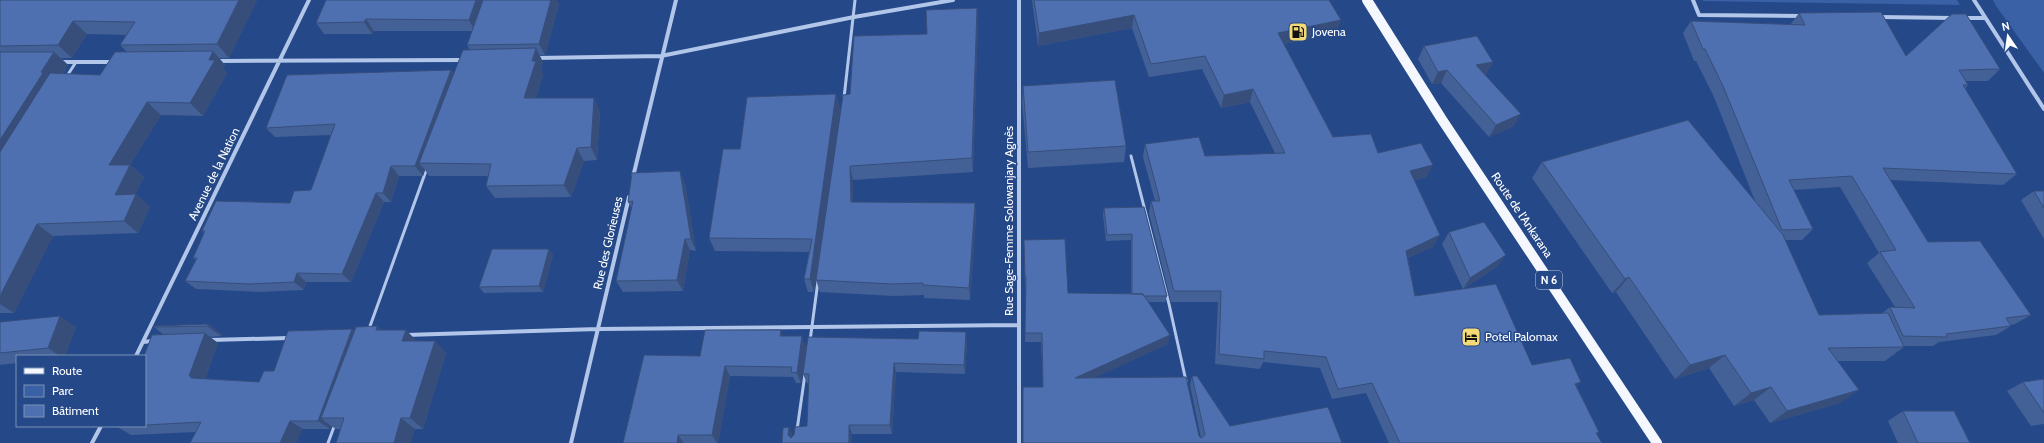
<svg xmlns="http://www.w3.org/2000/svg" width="2044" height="443" font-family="Cabin,sans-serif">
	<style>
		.green { fill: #3a60a5 }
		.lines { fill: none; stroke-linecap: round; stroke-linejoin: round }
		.service { stroke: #b1c6e9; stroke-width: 3 }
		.minor { stroke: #b1c6e9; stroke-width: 4 }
		.primary { stroke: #f4f7fe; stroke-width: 10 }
		.wall { fill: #436097; fill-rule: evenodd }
		.shaded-wall { fill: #374e7b }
		.building { fill: #4e70b0; stroke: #374e7b }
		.labels { text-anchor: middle; stroke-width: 3; stroke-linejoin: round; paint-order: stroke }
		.shield { fill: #254888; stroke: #bec8db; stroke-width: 1 }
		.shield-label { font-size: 11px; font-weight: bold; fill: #fff }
		.poi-label { font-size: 12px; fill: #fff; stroke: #254888; text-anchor: start }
		.street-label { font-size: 12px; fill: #fff; stroke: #254888 }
	</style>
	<rect width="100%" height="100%" fill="#254888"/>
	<!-- green -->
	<path class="green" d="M1703 0H1957L1960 5 1703 1Z
		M1993 0H2044V73L1996 6Z"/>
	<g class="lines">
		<!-- service -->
		<path class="service" d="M67 76 76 62
			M844 98 855 0
			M1131 156 1169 304 1186 381
			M369 329 427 168
			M810 341 818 281
			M797 430 805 374
			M328 443 335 424"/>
		<!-- minor -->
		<path class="minor" d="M1019 0V443
			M1693 0 1699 15 1801 16
			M1974 0 2044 109
			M1879 17 1953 18
			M1963 18H1985
			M536 58 661 56 854 17 953 0
			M218 61 464 60
			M60 62H114
			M633 177 676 0
			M406 335 598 329 1019 325
			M210 340 289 338
			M143 342 153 341
			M136 356 309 0
			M92 443 101 426
			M571 443 629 197"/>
		<!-- primary -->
		<path class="primary" d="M1367 0 1441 118 1657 443"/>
	</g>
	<!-- wall -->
	<path class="wall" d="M0 0H257L229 58H219L225 65 223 69 227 73 203 116 161 115 130 165 144 177 135 194H136L150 207 138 233 53 236 14 313H0ZM87 34 126 35 120 45 127 52 100 75 63 74 68 65 61 58H72Z
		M1032 0H1329L1336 33 1284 44 1333 137 1378 153 1427 177 1415 180 1433 247 1408 258 1415 296 1532 365 1577 387 1599 432 1597 434 1602 443H1389L1366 393 1332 399 1320 368 1263 362 1260 369 1215 364 1218 302H1171L1149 213 1151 201H1155L1143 157 1145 144 1205 156 1275 153 1250 102 1221 108 1202 69 1149 77 1132 28 1038 46Z
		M559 4 545 55H539L543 62 541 70 543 75 536 98 600 111 597 160 584 161 571 197 495 198 486 186 488 176H429L425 170 423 176H399L391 202H384L351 282H306L304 290 259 292 196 289 185 281 196 260 193 258 204 234 202 231 290 203 311 190 331 135 275 137 266 128 451 70 454 74 470 50 467 45 472 31H374L372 34H324L316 23Z
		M977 8 978 22 973 172 853 180V202L975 203 976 216 970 300 924 298V295L894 296 820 292 816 280 850 94 927 34Z
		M1799 13 1906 56 2000 69 1988 81H1966L1968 85 1965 89 2017 174 2003 185 1890 180 1928 242 2031 315 2015 324 2010 325 2011 326 1996 335 1939 342 1933 346H1904V347L1885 361H1838L1840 403 1770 423 1754 400 1734 406 1709 368 1675 379 1616 292 1612 293 1532 178 1542 162 1755 201 1714 97 1696 61H1694L1683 33 1691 21 1790 25ZM1840 187 1879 253 1867 263 1895 307H1890L1881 314 1819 315 1785 240H1802L1813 229 1794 190Z
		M1424 46 1493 62 1486 74 1485 75 1514 126 1489 137 1441 83 1432 84 1418 59Z
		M1023 86 1126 146 1124 162 1028 168 1022 102Z
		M836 94 840 109 814 292H808L804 279 809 252 715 251 709 238 740 149Z
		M685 183 696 251 690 250 683 291 623 292 616 281 632 209 628 202Z
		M2034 191H2044V239L2021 200Z
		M1144 207 1167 296 1165 302H1148L1168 344 1093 378 1199 436 1201 438 1190 385 1192 376 1230 426 1342 443H1023L1043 387 1041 342H1025L1026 286H1025L1024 240 1068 293 1131 294V240L1106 241 1103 215 1104 208Z
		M1449 232 1498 266 1463 289 1442 244Z
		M549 249 553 255 543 292 484 293 479 287Z
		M0 322 76 327 65 356H17V363L0 365Z
		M208 324 222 334 221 336 209 337 218 343 205 379 259 382 274 371 352 329 354 331 377 326 382 330 417 341H435L446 353 423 429H336L331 426 330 429H303L196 432 131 435 116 426H145V356L164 335 154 327Z
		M784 336 806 347 801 383H796L793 377 730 376 718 443H623L700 356Z
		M967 342 965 374 896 372 892 434H852V443H782L807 426 809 383H807L803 374Z
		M2044 379V424L2031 426 2007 391 2023 382Z
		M1903 411 1970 443H1898L1888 421Z"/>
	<!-- shaded-wall -->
	<path class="shaded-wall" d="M239 0H257L229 58 217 44Z
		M476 0H487L475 31 469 20Z
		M551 0H557L559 4 545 55 539 44Z
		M977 8 978 22 973 172 972 158Z
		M1134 15 1132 28 1038 46 1039 33Z
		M366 19 374 31 372 34 364 22Z
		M1341 20 1336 33 1274 46 1278 33Z
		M73 21 87 34 72 58 58 45Z
		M536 48 543 62 541 70 543 75 532 111 524 98Z
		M213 51 225 65 223 69 227 73 203 116 190 103Z
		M54 52 68 65 0 178V140Z
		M1493 62 1486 74 1469 77 1476 65Z
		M451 70 457 80 419 163 425 170 423 176 415 166Z
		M1447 70 1441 83 1432 84 1438 72Z
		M1253 89 1250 102 1221 108 1224 95Z
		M836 94 840 109 814 292 810 279Z
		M594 98 600 111 597 160 591 147Z
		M147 102 161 115 130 165 144 177 129 207 115 195 109 165Z
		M1521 114 1514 126 1489 137 1496 125Z
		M577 148 584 161 571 197 564 185Z
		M1433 165 1427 177 1404 183 1410 171Z
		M391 166 399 176 391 202 383 193Z
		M850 166 853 180 854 214 851 202Z
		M680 171 685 183 696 251 691 239Z
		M376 193 384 202 351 282 342 274Z
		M136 194 150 207 138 233 124 221Z
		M975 203 976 216 970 300 969 288Z
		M37 224 53 236 14 313 0 304V296Z
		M1440 235 1433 247 1400 262 1406 251Z
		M685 239 690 250 683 291 677 280Z
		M549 249 553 255 543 292 539 286Z
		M1506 255 1498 266 1463 289 1470 278Z
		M297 273 306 282 304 290 294 282Z
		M1629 277 1616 292 1612 293 1625 279Z
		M60 316 76 327 65 356H60L48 348Z
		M208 324 222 334 221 336 207 326Z
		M377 326 390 338 376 330Z
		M352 329 363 339 321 418 331 426 330 429 318 421Z
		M406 330 418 342 402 341Z
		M781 330 785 341 780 336Z
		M966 332 967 342 965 374 964 365Z
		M205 333 218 343 203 384 189 376Z
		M1170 335 1168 344 1074 387 1075 378Z
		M802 336 806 347 801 383 797 373Z
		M435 341 446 353 423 429 410 418Z
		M1725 355 1709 368 1675 379 1690 365Z
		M894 363 896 372 892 434 890 425Z
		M725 366 730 376 718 443H717L712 435Z
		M1581 382 1572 392 1575 384Z
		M1771 387 1754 400 1734 406 1751 393Z
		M1859 390 1840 403 1770 423 1787 411Z
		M401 418 415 429 411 443H394Z
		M290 421 303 429 296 443H280Z
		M849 425 852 434V443H849Z
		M789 427 793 436 792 443 788 435Z
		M678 435 684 443H677Z"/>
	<!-- building -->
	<path class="building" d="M0 0H239L217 44 120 45 135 22 73 21 58 45 0 46Z
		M326 0H476L469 20 366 19 364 22 316 23Z
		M483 0H551L539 44 467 45Z
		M1034 0H1329L1341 20 1278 33 1333 137 1371 134 1378 153 1421 143 1433 165 1410 171 1440 235 1406 251 1415 296 1496 284 1532 365 1570 358 1581 382 1575 384 1599 432 1596 433 1602 443H1400L1372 383 1338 389 1326 357 1264 351V359L1219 354 1221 291H1174L1151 201H1160L1145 144 1199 137 1205 156 1285 153 1253 89 1224 95 1205 56 1151 64 1134 15 1039 33Z
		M977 8 972 158 850 166 851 202 975 203 969 288 923 285V283L892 284 816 280 843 95 850 94 854 36 927 34 926 10Z
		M1881 12 1906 56 1952 14H1966L2000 69 1959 70 1968 85H1963L2017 174 1883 168 1928 242 1980 241 2031 315 2006 318 2011 326 1946 334 1947 337 1903 336 1890 307 1915 308 1880 252 1896 250 1852 176 1789 180 1813 229 1782 230 1723 86 1705 49H1703L1691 21 1805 25 1799 13Z
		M1477 36 1493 62 1476 65 1521 114 1496 125 1447 70 1438 72 1424 46Z
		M536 48 532 61H536L524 98H594L591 147 577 148 564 185 486 186 491 164 419 163 463 50Z
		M213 51 209 60H215L190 103 147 102 109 165H130L115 195 136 194 124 221 37 224 0 296V152L50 73 100 75 115 52Z
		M0 52H54L41 72 43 73 0 140Z
		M451 70 415 166H391L383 193H376L342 274 297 273 294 282 249 284 185 281 197 258H193L205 231H202L216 201 290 203 294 191 311 190 335 124 266 128 287 75Z
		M1115 80 1126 146 1028 152 1023 86Z
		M836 94 810 279H804L812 239 709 238 723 149H740L747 97Z
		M1688 120 1783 235 1819 315 1888 313 1904 347 1828 348 1859 390 1787 411 1771 387 1751 393 1725 355 1690 365 1629 277 1625 279 1542 162Z
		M680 171 691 239H685L677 280 616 281 633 201 628 202 632 173Z
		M2034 191H2044V208Z
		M1144 207 1167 296H1144L1143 294H1132V234L1107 235 1104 208Z
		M1484 222 1506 255 1470 278 1449 232Z
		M1065 239 1068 293 1143 294 1170 335 1075 378 1186 377 1199 436 1201 438 1205 435 1192 376H1197L1230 426 1328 407 1342 443H1023V387H1043L1042 333H1025L1026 277H1025L1024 240Z
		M492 249H549L539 286 479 287Z
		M60 316 48 348 0 353V322Z
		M208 324 207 326 154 327 155 326Z
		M377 326 376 330H406L402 341H435L410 418H401L394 443H336L344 418H321L356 327Z
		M352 329 318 421H290L280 443H190L201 422 145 425V356H144L152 335 205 333 189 376H191V378L259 382 264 371H274L288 331Z
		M705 330H781L780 336H802L797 373 791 372 792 367 725 366 712 435H678L677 443H623L644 355 700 356Z
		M919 331 966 332 964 365 894 363 890 425H849V443H782L783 428 789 427 788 435 791 438 794 435 795 427 807 426 809 374H803L808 337 918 339Z
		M2044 379V413L2023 382Z
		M1903 411H1954L1970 443H1918Z"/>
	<!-- icons -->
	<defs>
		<g id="fuel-square" transform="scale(1)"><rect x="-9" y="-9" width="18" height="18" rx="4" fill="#f3da75" stroke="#254888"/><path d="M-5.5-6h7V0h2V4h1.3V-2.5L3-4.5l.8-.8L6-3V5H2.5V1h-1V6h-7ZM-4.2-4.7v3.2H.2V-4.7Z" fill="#111"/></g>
		<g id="hotel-square" transform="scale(1)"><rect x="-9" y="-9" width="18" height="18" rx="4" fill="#f3da75" stroke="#254888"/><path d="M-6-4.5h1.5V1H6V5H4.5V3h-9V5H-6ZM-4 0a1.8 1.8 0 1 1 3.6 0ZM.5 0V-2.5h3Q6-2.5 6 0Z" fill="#111"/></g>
	</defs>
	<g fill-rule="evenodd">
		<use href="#fuel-square" x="1298" y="32"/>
		<use href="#hotel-square" x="1471" y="337"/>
	</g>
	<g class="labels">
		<!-- shield labels -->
		<rect class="shield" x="1536" y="271" width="26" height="18" rx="3"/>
		<g class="shield-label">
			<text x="1549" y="284">N 6</text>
		</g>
		<!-- poi labels -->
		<g class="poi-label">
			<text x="1312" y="36">Jovena</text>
			<text x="1485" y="341">Potel Palomax</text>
		</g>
		<!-- street labels -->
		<g class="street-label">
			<text transform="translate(214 174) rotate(-64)" y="4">Avenue de la Nation</text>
			<text transform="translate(1522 215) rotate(56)" y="4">Route de l'Ankarana</text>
			<text transform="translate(1009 221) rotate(-90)" y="4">Rue Sage-Femme Solowanjary Agnès</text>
			<text transform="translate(608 243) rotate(-77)" y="4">Rue des Glorieuses</text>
		</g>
	</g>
	<!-- legend -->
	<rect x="16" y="355" width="130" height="72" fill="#254888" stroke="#7c91b8"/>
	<rect x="24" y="368" width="20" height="6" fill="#f4f7fe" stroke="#7c91b8"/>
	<text x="52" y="375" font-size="12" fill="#ffffff">Route</text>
	<rect x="24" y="385" width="20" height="12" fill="#3a60a5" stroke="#7c91b8"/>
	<text x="52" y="395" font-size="12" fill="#ffffff">Parc</text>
	<rect x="24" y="405" width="20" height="12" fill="#4e70b0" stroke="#7c91b8"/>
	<text x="52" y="415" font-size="12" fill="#ffffff">Bâtiment</text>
	<!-- north arrow -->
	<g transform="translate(2008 36) rotate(347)" stroke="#254888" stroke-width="3" paint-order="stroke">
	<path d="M0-3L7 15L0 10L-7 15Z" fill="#ffffff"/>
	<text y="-6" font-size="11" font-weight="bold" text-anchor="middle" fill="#ffffff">N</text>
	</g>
</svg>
